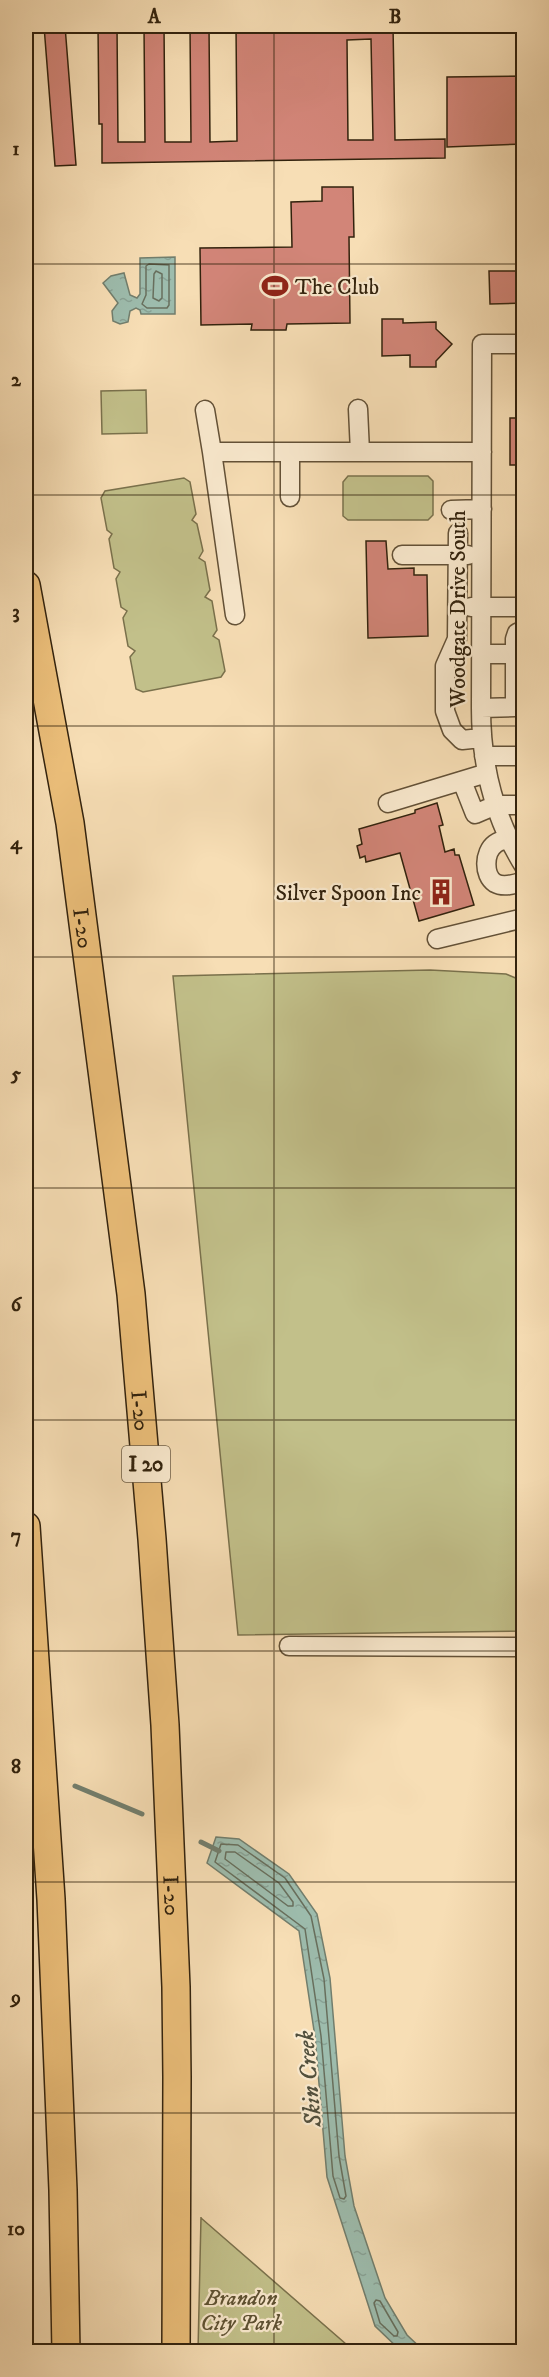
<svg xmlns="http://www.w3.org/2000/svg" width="549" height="2377" font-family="'IM FELL DW Pica',serif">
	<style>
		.green { fill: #c2c08a; stroke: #7a714c; stroke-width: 1.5 }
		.water { fill: url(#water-ripples); stroke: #727e6d; stroke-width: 1.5 }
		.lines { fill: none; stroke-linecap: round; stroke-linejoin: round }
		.shore { stroke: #686f5d; stroke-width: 1.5 }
		.stream { stroke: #727e6d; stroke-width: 5 }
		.building { fill: #d28578; stroke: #32220d; stroke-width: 1.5; fill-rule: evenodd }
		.minor-casing { stroke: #635137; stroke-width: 21 }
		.highway-casing { stroke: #32220d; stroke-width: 30 }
		.minor { stroke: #faeacf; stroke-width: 18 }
		.highway { stroke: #ecbf7a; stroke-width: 27 }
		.grid { fill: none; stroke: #32220d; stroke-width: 1.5; stroke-opacity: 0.55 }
		.labels { text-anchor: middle; stroke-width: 4.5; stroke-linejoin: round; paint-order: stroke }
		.shield { fill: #faeacf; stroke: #6e5e47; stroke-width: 1.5 }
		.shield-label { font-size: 21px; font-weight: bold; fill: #32220d }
		.poi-label { font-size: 22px; fill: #32220d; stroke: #faeacf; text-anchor: start }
		.street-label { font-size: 22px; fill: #32220d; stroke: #faeacf }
		.park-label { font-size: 22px; font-style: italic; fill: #5d5132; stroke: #faeacf }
		.water-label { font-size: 24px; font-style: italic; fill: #52503d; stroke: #faeacf }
		.neatline { fill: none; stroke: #32220d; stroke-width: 2 }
		.grid-label { font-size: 20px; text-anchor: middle; font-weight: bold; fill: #32220d }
	</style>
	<defs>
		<pattern id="water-ripples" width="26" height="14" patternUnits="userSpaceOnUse" patternTransform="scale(1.5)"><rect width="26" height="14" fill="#9dbcad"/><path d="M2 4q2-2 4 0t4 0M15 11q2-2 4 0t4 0" fill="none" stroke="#88a194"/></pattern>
	</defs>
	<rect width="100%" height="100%" fill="#f7deb5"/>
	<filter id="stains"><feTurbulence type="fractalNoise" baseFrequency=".00333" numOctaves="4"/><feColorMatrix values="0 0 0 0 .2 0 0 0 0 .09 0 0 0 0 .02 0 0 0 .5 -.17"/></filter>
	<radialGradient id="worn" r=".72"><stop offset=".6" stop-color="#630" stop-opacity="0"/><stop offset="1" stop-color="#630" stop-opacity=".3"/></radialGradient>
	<!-- green -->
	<path class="green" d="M146 390 147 433 102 434 101 391Z
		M348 476H428L433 481V515L428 520H348L343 516V482Z
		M184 478 190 482 196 514 192 520 197 524 203 551 199 558 205 562 210 590 205 597 212 601 217 630 213 636 219 640 225 671 221 677 143 692 136 689 130 657 135 651 128 646 123 618 127 611 121 607 116 579 120 572 114 568 109 539 112 534 107 530 101 498 105 491Z
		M430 970 506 974 523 981V1631L238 1635 173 976Z
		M201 2217V2218L354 2351H198Z"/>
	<!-- water -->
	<path class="water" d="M175 257V314H141L140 310 136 308 130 311 128 322 120 324 113 321 112 311 118 303 103 283 111 276 124 273 130 295 137 298 140 294V258Z
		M216 1837 239 1839 289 1874 317 1914 330 1978 345 2156 354 2206 385 2298 407 2335 424 2351H401L375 2326 327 2177 315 2037 299 1931 207 1863Z"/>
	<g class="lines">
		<!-- shore -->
		<path class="shore" d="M149 264 169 265V305L167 308H147L142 304 146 295V266Z
			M156 271 162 274V298L159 301 153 298 154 274Z
			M221 1844 238 1845 285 1878 311 1916 324 1979 339 2156 346 2196 344 2199 340 2198 333 2176 321 2036 305 1929 215 1862Z
			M226 1852H235L279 1883 293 1902V1906H288L225 1859Z
			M376 2300 380 2301 398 2332 397 2336H394L380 2323 374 2303Z"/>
		<!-- stream -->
		<path class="stream" d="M75 1786 142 1814
			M201 1842 219 1851"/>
	</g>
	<!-- building -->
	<path class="building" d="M44 26H65L76 165 55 166Z
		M98 26H117L118 142H145L144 26H164L165 142H191L190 26H209L210 142 237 141 236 26H393L395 140 445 139V158L102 163V124H99ZM371 39 373 140H348L347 40Z
		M524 76V144L447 147V77Z
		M322 187H353L354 237H349L350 323 287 324 286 330H251L252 324 201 325 200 248 292 247 291 202 322 201Z
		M489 271H524V303L490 304Z
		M382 319H403V323L436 322V329L452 344 436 361V367H410V355L382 356Z
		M510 418H524V465H510Z
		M366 541H386L388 569 414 568V575H427L428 636 368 638Z
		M437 803 443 825 439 826 445 852 454 849 455 855H459L474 905 419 921 400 853 366 862 365 856 360 858 357 846 362 844 359 829 415 813V810Z"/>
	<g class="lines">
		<!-- minor casing -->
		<g class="minor-casing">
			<path id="minor" d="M524 344H482L481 708C481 764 494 818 524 866
				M358 409 360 452
				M205 410 212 452
				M290 452V497
				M451 510 482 509
				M458 533 457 639 445 666V711L452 730 462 740 481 738
				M402 555H468
				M471 607H524
				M235 615 212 452H482
				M481 654H515
				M481 708 515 707V639L517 633 524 630
				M484 756H524
				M462 781 475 814 496 805H524
				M388 803 487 773
				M524 839C514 839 503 838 495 844 484 852 483 875 495 883 504 888 515 884 524 881
				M437 939 524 918
				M289 1646 524 1647"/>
		</g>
		<!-- highway casing -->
		<g class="highway-casing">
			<g id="highway">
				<path id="s1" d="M26 585 70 823 131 1294 152 1539 165 1725 176 1987 177 2077 176 2352"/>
				<path d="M26 1526 51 1899 63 2190 66 2352"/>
			</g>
		</g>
		<!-- minor -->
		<use href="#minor" class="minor"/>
		<!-- highway -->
		<use href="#highway" class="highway"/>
	</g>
	<!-- grid -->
	<path class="grid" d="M274 26V2352M26 264H524M26 495H524M26 726H524M26 957H524M26 1188H524M26 1420H524M26 1651H524M26 1882H524M26 2113H524"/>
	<!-- icons -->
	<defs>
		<g id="stadium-bare" transform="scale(2.07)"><path d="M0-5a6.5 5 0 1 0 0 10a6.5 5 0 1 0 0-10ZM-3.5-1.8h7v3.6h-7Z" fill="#8f2418" stroke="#faeacf" stroke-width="2.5" paint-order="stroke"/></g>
		<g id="building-bare" transform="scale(2.07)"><path d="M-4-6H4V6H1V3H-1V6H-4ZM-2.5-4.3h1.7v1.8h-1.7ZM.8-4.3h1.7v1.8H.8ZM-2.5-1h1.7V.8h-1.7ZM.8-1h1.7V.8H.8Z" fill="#8f2418" stroke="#faeacf" stroke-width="2.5" paint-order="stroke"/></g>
	</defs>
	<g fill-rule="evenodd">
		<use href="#stadium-bare" x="275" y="286"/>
		<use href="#building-bare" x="441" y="892"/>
	</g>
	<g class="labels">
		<!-- shield labels -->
		<rect class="shield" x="122" y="1446" width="48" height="36" rx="4.5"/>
		<g class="shield-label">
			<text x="146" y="1471">I 20</text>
		</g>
		<!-- poi labels -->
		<g class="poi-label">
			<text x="295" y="294">The Club</text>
			<text x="421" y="900" text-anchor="end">Silver Spoon Inc</text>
		</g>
		<!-- street labels -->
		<g class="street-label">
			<text transform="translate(457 609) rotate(-90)" y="8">Woodgate Drive South</text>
			<text dy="8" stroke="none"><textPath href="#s1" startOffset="348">I-20</textPath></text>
			<text dy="8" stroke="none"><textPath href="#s1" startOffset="834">I-20</textPath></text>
			<text dy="8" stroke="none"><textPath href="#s1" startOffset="1320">I-20</textPath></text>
		</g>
		<!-- park labels -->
		<g class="park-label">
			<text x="241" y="2305">Brandon<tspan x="241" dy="25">City Park</tspan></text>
		</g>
		<!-- water labels -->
		<g class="water-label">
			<text transform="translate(309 2079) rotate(-95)" y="8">Skin Creek</text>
		</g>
	</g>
	<!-- margin -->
	<rect width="549" height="2377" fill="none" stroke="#f7deb5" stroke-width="66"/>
	<rect x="33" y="33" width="483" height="2311" class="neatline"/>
	<g class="grid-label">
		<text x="154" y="23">A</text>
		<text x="395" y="23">B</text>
		<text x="16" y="155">1</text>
		<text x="16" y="386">2</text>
		<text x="16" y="618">3</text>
		<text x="16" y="849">4</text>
		<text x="16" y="1080">5</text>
		<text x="16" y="1311">6</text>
		<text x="16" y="1542">7</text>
		<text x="16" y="1773">8</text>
		<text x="16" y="2004">9</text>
		<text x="16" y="2235">10</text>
	</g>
	<rect width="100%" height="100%" filter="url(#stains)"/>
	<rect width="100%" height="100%" fill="url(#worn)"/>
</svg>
